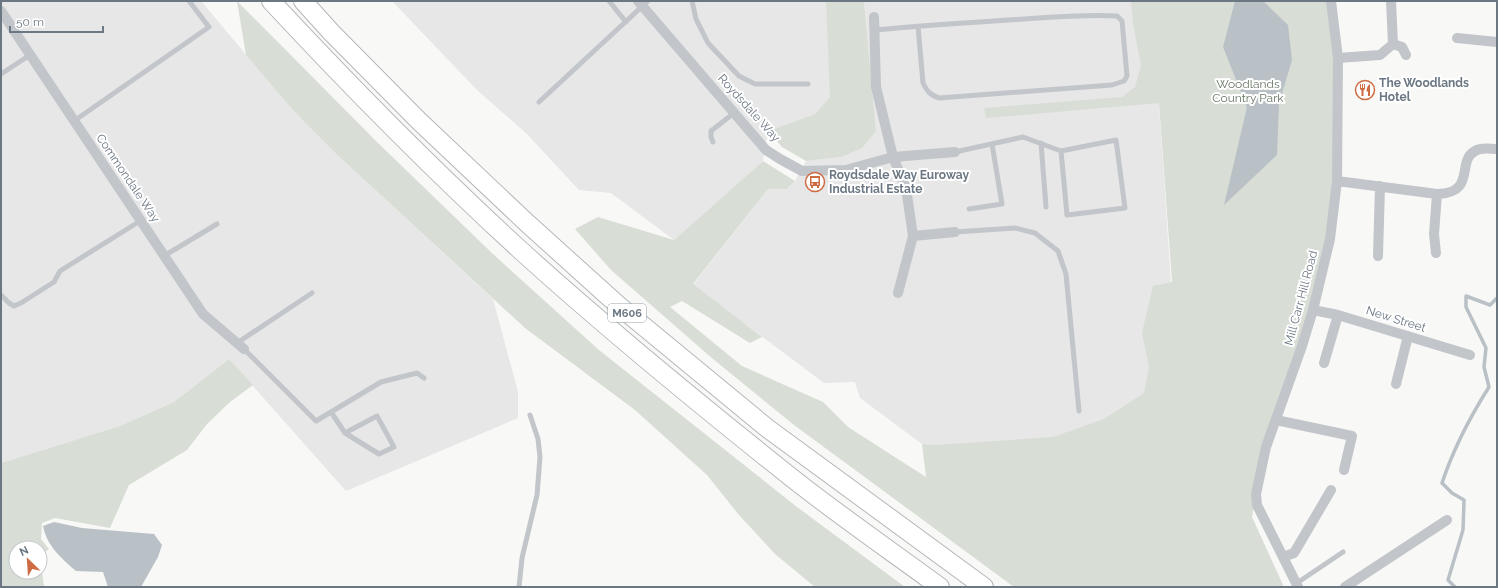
<svg xmlns="http://www.w3.org/2000/svg" width="1498" height="588" font-family="Raleway,sans-serif">
	<style>
		.built { fill: #e6e7e6 }
		.green { fill: #d8ddd6; fill-rule: evenodd }
		.water { fill: #b9c1c6 }
		.lines { fill: none; stroke-linecap: round; stroke-linejoin: round }
		.stream { stroke: #b9c1c6; stroke-width: 3.5 }
		.motorway-casing { stroke: #b4b7ba; stroke-width: 20 }
		.service { stroke: #c2c5c9; stroke-width: 5 }
		.minor { stroke: #c2c5c9; stroke-width: 10 }
		.motorway { stroke: #fff; stroke-width: 18 }
		.labels { text-anchor: middle; stroke-width: 4; stroke-linejoin: round; paint-order: stroke }
		.shield { fill: #fff; stroke: #97a0a8; stroke-width: 1 }
		.shield-label { font-size: 11px; font-weight: bold; fill: #6b7783 }
		.poi-label { font-size: 12px; font-weight: bold; fill: #6b7783; stroke: #fff; text-anchor: start }
		.park-label { font-size: 12px; fill: #677665; stroke: #fff }
		.street-label { font-size: 12px; fill: #6b7783; stroke: #fff }
	</style>
	<rect width="100%" height="100%" fill="#f8f8f6"/>
	<!-- built -->
	<path class="built" d="M1 1H201L291 108 332 150 493 299 518 392V418L346 491 229 359 174 402 120 426 1 463Z
		M392 1H826L831 97 815 114 768 131 763 161 674 240 611 193 579 190 527 134 478 91Z
		M864 1H1152L1177 373 1047 459 922 444 860 398 855 382 824 383 693 285 768 189H787L795 181 806 161 841 157 876 131Z"/>
	<!-- green -->
	<path class="green" d="M237 1 378 143 494 255 599 350 797 507 905 587H815L775 554 739 515 707 475 635 410 525 328 332 150 291 108 246 55Z
		M826 1H864L876 131 862 148 841 157 806 161 782 147 768 131 815 114 830 97Z
		M1131 1H1331L1338 58 1330 239 1256 494 1252 517 1284 587H1014L794 425 713 359 611 270 575 229 598 217 674 240 763 161 795 181 787 189H768L693 284 762 337 750 343 682 301 670 307 742 366 823 402 848 427 926 477 922 444 936 445 1053 437 1104 419 1144 393 1149 367 1142 333 1153 286 1172 282 1159 103 986 118 984 108 1122 97 1135 87 1141 66 1133 23Z
		M229 359 253 385 230 402 207 424 187 450 129 485 110 528 55 518 42 523 41 539 49 549 40 556 44 587H1V463L120 426 174 402ZM16 548H40V572H16Z"/>
	<!-- water -->
	<path class="water" d="M1235 1H1263L1288 25 1292 60 1279 104 1277 155 1224 205 1247 107 1223 47Z
		M54 522 82 528 154 534 162 545 158 557 141 587H108L103 572 76 571C61 558 47 546 43 526Z"/>
	<g class="lines">
		<!-- stream -->
		<path class="stream" d="M1455 587 1448 580 1463 530 1464 500 1452 493 1442 483C1453 450 1470 417 1489 387L1484 367 1486 348 1466 307V296L1490 305 1497 298"/>
		<!-- motorway casing -->
		<g class="motorway-casing">
			<path id="motorway" d="M271 1C350 86 432 169 518 248 606 328 699 404 792 478 840 516 891 551 940 587
				M303 1 331 32 419 121 527 223 619 306 767 428 984 587"/>
		</g>
		<!-- service -->
		<path class="service" d="M609 1 626 22
			M692 1 696 19 708 43 739 76 755 84H808
			M874 30C919 26 963 23 1008 20 1044 18 1081 14 1117 16L1122 21 1127 76 1124 81 1112 85 939 98C930 95 927 91 923 83L918 26
			M1 74 30 55
			M539 102 648 1
			M74 121 209 27 189 1
			M713 142 711 137V131L734 113
			M1041 143 1046 207
			M955 152 1023 137 1061 151 1116 140 1125 208 1067 215 1061 151
			M969 209 1002 204 992 144
			M955 232 1015 228 1035 233 1058 251 1066 274 1079 411
			M164 256 217 224
			M1 295 9 303 14 306 21 303 54 282 60 271 140 221
			M237 343 312 293
			M244 349 316 421 381 382 417 373 424 378
			M331 412 345 433 379 454 394 447 377 416 345 433
			M1297 583 1343 552
			M519 587 522 558 537 495 540 457 538 439 530 415"/>
		<!-- minor -->
		<path class="minor" d="M638 1 766 150 780 159 802 171 846 170 893 157 955 152
			M1391 1 1393 44
			M1 11 203 314 244 349
			M874 17 876 87 893 157 906 188 913 236 898 293
			M1457 38 1497 42
			M1338 58 1380 55 1393 44 1402 47 1406 55
			M1337 181 1437 194C1477 193 1456 161 1475 151 1481 147 1490 149 1497 149
			M913 236 955 232
			M1436 253 1434 234 1437 194
			M1378 256 1380 186
			M1313 310 1338 315 1470 355
			M1324 363 1338 315
			M1396 384 1408 336
			M1276 420 1352 436 1344 470
			M1283 557 1294 553 1331 490
			M1298 587 1257 505 1256 494 1266 447 1302 346 1313 310 1330 239 1337 181 1338 58 1331 1
			M1345 587 1447 520"/>
		<!-- motorway -->
		<use href="#motorway" class="motorway"/>
	</g>
	<!-- icons -->
	<defs>
		<g id="restaurant-ring" transform="scale(1)"><circle r="9.5" fill="#fff" stroke="#cd6c42" stroke-width="1.5"/><path d="M-5-6h1v4h1v-4h1v4h1v-4h1v5L-1.5 .5V6h-2V.5L-5-1ZM5-6V6H3V1.5H1.5Q1.5-4 5-6Z" fill="#cd6c42"/></g>
		<g id="bus-ring" transform="scale(1)"><circle r="9.5" fill="#fff" stroke="#cd6c42" stroke-width="1.5"/><path d="M-5-6H5V4H4V6H2V4H-2V6H-4V4H-5ZM-3.5-4V0h7V-4ZM-3.5 1.2v1.5H-2V1.2ZM2 1.2v1.5H3.5V1.2Z" fill="#cd6c42"/></g>
	</defs>
	<g fill-rule="evenodd">
		<use href="#restaurant-ring" x="1365" y="90"/>
		<use href="#bus-ring" x="815" y="182"/>
	</g>
	<g class="labels">
		<!-- shield labels -->
		<rect class="shield" x="608" y="304" width="38" height="18" rx="3"/>
		<g class="shield-label">
			<text x="627" y="317">M606</text>
		</g>
		<!-- poi labels -->
		<g class="poi-label">
			<text x="1379" y="87">The Woodlands<tspan x="1379" dy="14">Hotel</tspan></text>
			<text x="829" y="179">Roydsdale Way Euroway<tspan x="829" dy="14">Industrial Estate</tspan></text>
		</g>
		<!-- park labels -->
		<g class="park-label">
			<text x="1248" y="88">Woodlands<tspan x="1248" dy="14">Country Park</tspan></text>
		</g>
		<!-- street labels -->
		<g class="street-label">
			<text transform="translate(749 108) rotate(48)" y="4">Roydsdale Way</text>
			<text transform="translate(128 178) rotate(56)" y="4">Commondale Way</text>
			<text transform="translate(1301 298) rotate(-75)" y="4">Mill Carr Hill Road</text>
			<text transform="translate(1396 319) rotate(17)" y="4">New Street</text>
		</g>
	</g>
	<!-- border -->
	<rect width="1498" height="588" fill="none" stroke="#6b7783" stroke-width="4"/>
	<!-- north arrow -->
	<g transform="translate(28 560) rotate(335)"><circle r="19" fill="#ffffff" stroke="#c4c9cd"/>
	<path d="M0-3L7 15L0 10L-7 15Z" fill="#cd6c42"/>
	<text y="-6" font-size="11" font-weight="bold" text-anchor="middle" fill="#6b7783">N</text>
	</g>
	<!-- scale -->
	<path d="M10 26v6h93v-6" fill="none" stroke="#6b7783" stroke-width="2"/>
	<text x="16" y="26" font-size="12" fill="#6b7783" stroke="#ffffff" stroke-width="3" paint-order="stroke">50 m</text>
</svg>
